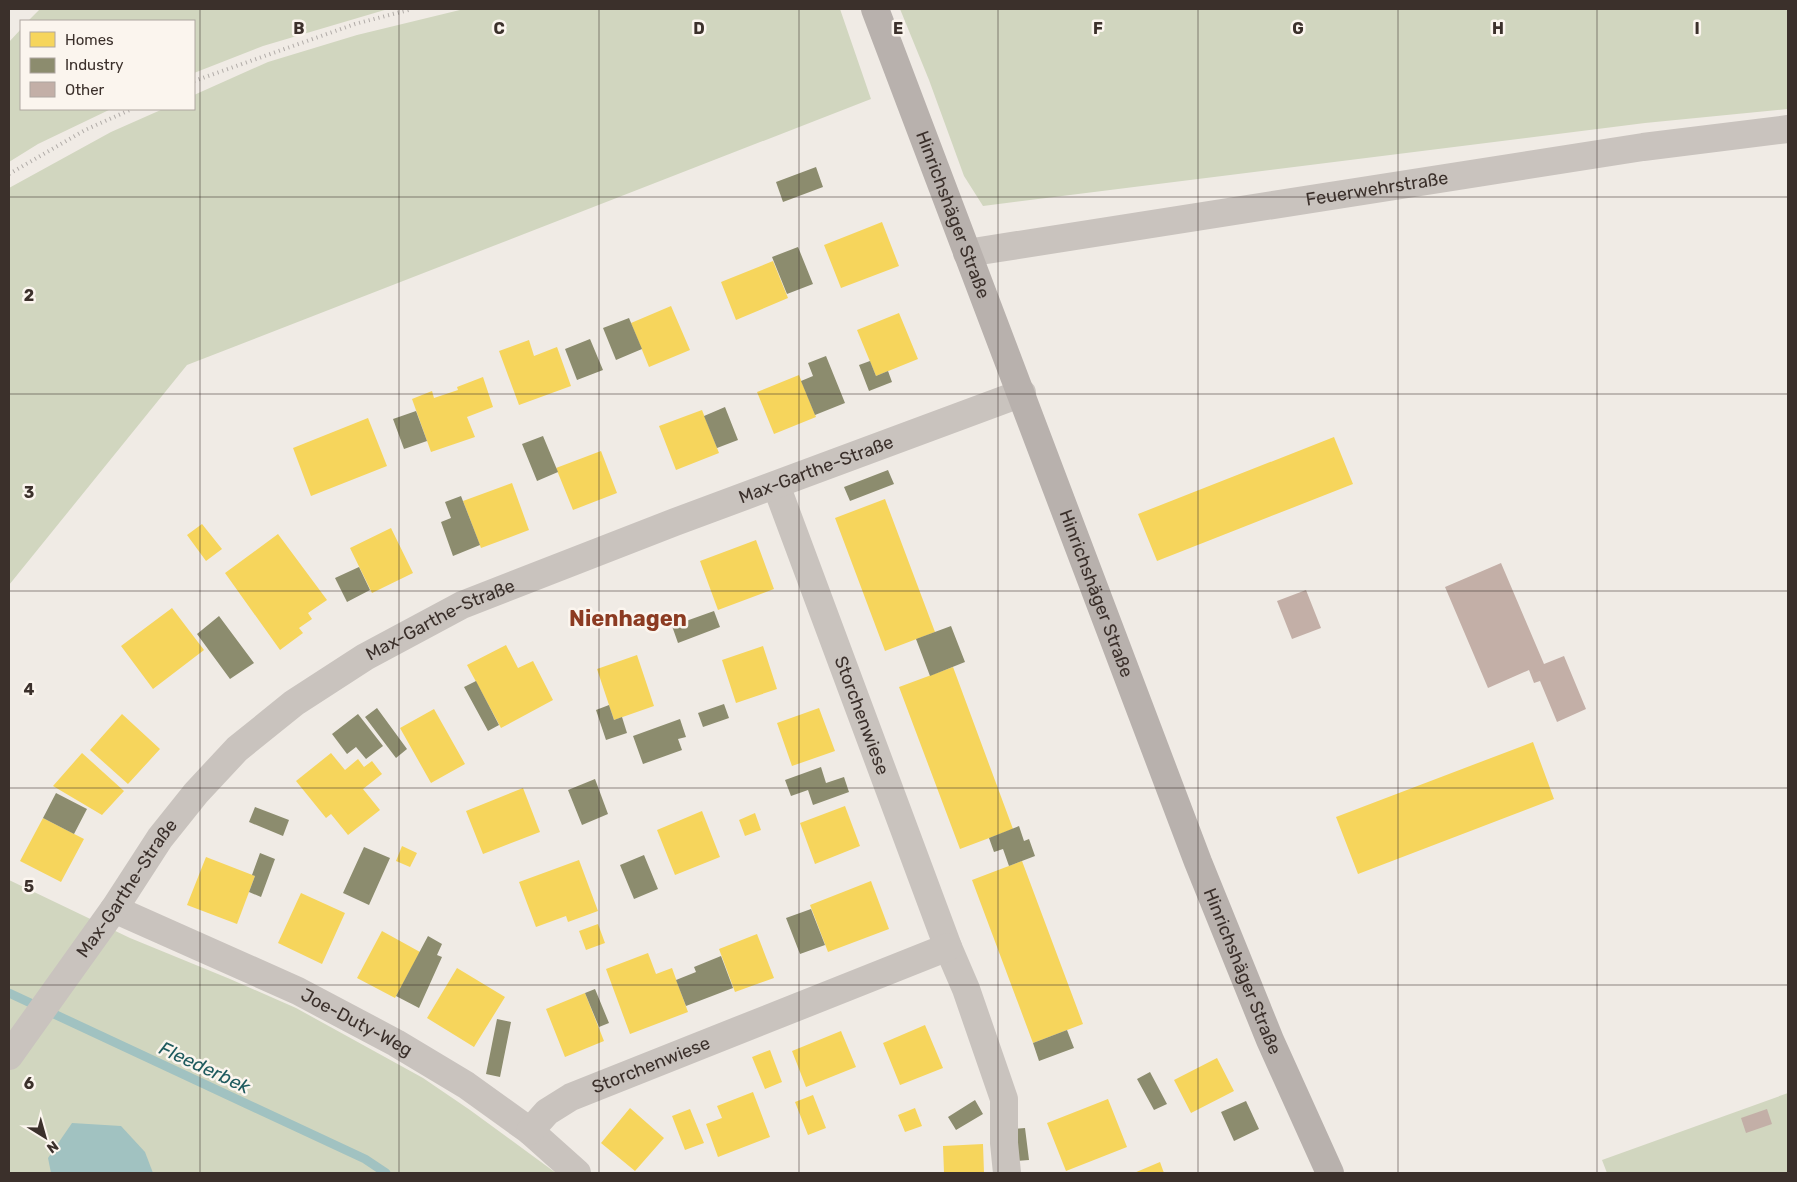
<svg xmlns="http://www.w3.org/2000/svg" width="1797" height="1182" font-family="Rubik,sans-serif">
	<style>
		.green { fill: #d1d6bf }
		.water { fill: #a1c2c1 }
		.homes { fill: #f6d55c }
		.industry { fill: #8c8c6e }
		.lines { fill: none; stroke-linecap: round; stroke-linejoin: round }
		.stream { stroke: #a1c2c1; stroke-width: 9 }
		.building { fill: #c3afa7 }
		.minor { stroke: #c9c3be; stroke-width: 28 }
		.major { stroke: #b8b1ad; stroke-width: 28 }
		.rail { stroke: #b1aca8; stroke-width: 4; stroke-dasharray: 1 4; stroke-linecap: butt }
		.grid { fill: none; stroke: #3b302b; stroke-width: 1; stroke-opacity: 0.55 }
		.labels { text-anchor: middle; stroke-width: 5; stroke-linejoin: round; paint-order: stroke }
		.street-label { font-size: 18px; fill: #3b302b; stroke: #fbf5ee }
		.water-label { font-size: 19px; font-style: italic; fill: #1f5a5e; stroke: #fbf5ee }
		.district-label { font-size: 22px; font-weight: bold; fill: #8c3b22; stroke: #fbf5ee }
		.grid-label { font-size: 16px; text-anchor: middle; font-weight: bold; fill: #3b302b; stroke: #fbf5ee; stroke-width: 5; stroke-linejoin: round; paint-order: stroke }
	</style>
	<rect width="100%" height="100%" fill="#f0ebe5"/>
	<!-- green -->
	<path class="green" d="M40 9H388L263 46 194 73V21H28Z
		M464 9H840L871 99 187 365 9 585V188L111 132 163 109H194V95L268 62 357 35Z
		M900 9H1788V109L1645 123 983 206 964 176 929 80Z
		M21 29V109H111L38 144 9 162V42Z
		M9 880 130 938 230 979 296 1008 423 1078 470 1110 556 1173H9Z
		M1788 1093V1173H1607L1602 1160Z"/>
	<!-- water -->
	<path class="water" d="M72 1123 121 1126 145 1152 153 1173H51L48 1158Z"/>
	<!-- homes -->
	<path class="homes" d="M882 222 899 266 841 288 824 245Z
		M773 261 788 298 736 320 721 282Z
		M671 306 690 350 649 367 631 323Z
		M899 313 918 359 876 376 857 330Z
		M529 340 534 356 557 347 571 386 519 405 499 351Z
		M799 375 816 417 774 434 757 392Z
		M483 377 493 407 467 417 475 437 431 452 412 399 432 391 434 398 458 390 457 387Z
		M702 410 719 453 676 470 659 426Z
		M368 418 387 466 311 496 293 448Z
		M1334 437 1353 484 1157 561 1138 514Z
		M601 451 617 493 573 510 556 468Z
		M512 483 529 530 481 548 463 501Z
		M885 499 935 632 885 651 835 518Z
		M202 524 222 549 206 561 187 535Z
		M391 528 413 573 372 593 350 548Z
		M278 534 327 600 308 613 312 619 299 628 303 633 280 650 225 573Z
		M756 540 774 589 718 610 700 561Z
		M172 608 204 650 153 689 121 646Z
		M506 645 518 668 533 661 553 700 501 728 467 665Z
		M763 646 777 689 736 703 722 660Z
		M637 655 654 706 614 720 597 669Z
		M953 667 1013 829 960 849 899 687Z
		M819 708 835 751 792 766 777 723Z
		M434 709 465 764 431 783 400 728Z
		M122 714 160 749 128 784 90 750Z
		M1533 742 1554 799 1358 874 1336 817Z
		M82 753 124 791 102 815 53 786Z
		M331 753 345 770 358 759 364 767 372 761 382 774 363 789 380 810 348 835 331 814 326 818 296 781Z
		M523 788 540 832 483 854 466 811Z
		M845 806 860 846 815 864 800 823Z
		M702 811 720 857 675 875 657 830Z
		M755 813 761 830 745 836 739 820Z
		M43 818 84 839 61 882 20 861Z
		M402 846 417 853 410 867 396 861Z
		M206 857 255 876 237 924 187 905Z
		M579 860 598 911 568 922 566 916 536 927 519 882Z
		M1022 861 1083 1024 1033 1043 972 880Z
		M871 881 889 929 828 952 810 905Z
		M301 893 345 913 322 964 278 943Z
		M598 924 605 943 586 950 579 931Z
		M382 931 420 952 395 998 357 978Z
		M757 934 774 978 735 992 719 949Z
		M648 953 656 974 672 968 688 1012 630 1034 606 969Z
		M457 968 505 997 474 1047 427 1018Z
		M585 993 604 1041 565 1057 546 1009Z
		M925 1025 943 1068 900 1085 883 1043Z
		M841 1031 856 1067 806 1087 792 1051Z
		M770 1050 782 1082 765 1089 752 1057Z
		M1217 1058 1234 1091 1191 1113 1174 1080Z
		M753 1092 770 1137 718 1157 706 1124 722 1118 717 1106Z
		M813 1095 826 1128 808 1135 795 1102Z
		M1108 1099 1127 1147 1066 1171 1047 1123Z
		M630 1108 664 1138 635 1171 601 1143Z
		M915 1108 922 1126 905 1132 898 1115Z
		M690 1109 704 1143 685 1150 672 1116Z
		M983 1144 984 1173H944L943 1146Z
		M1160 1162 1164 1173H1134Z"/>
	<!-- industry -->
	<path class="industry" d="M816 167 823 187 783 202 776 182Z
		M798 247 813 284 787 294 772 257Z
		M629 318 642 349 616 360 603 328Z
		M590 339 603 370 577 380 565 349Z
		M826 356 845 403 815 415 801 381 813 376 808 363Z
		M870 361 876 376 888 371 892 382 869 391 859 365Z
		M725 407 738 440 717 448 704 416Z
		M416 411 427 441 404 449 393 419Z
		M543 436 558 472 537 481 522 444Z
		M888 470 894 484 850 501 844 487Z
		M461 496 480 545 453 556 441 522 451 518 445 502Z
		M359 567 370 590 347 602 335 578Z
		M714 611 720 627 678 643 672 626Z
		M219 616 254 663 230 679 197 634Z
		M951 626 965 662 930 676 916 639Z
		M476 681 499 725 488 731 464 687Z
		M724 704 729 718 703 727 698 713Z
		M609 705 614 720 622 717 627 733 606 740 596 710Z
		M377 708 407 749 396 758 365 717Z
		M358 714 383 746 366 759 356 747 347 754 332 734Z
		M680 719 686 737 678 739 682 750 643 764 633 736Z
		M821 767 826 783 844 777 849 792 813 805 808 790 791 796 785 780Z
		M595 779 608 814 582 825 568 790Z
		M56 793 87 809 74 834 43 818Z
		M255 807 289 820 283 836 249 822Z
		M1019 826 1024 841 1029 839 1035 856 1009 866 1003 849 994 852 989 838Z
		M364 847 390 858 369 905 343 893Z
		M260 853 275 859 261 897 249 892 255 876 252 875Z
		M644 855 658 889 634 899 620 865Z
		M811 909 825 945 800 954 786 918Z
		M428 936 442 944 437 955 442 957 419 1008 396 996Z
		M721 956 733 988 686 1006 676 980 696 972 694 967Z
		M595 989 609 1023 599 1027 585 993Z
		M497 1019 511 1022 500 1077 486 1074Z
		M1067 1030 1074 1048 1039 1061 1033 1043Z
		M1150 1072 1167 1104 1154 1110 1137 1079Z
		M975 1100 983 1114 956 1130 948 1117Z
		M1246 1101 1259 1129 1234 1141 1221 1112Z
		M1025 1128 1029 1160 1015 1161 1011 1129Z"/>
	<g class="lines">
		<!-- stream -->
		<path class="stream" d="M9 993 365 1159 386 1173"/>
	</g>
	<!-- building -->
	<path class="building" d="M1501 563 1544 664 1564 656 1586 709 1557 722 1540 681 1534 683 1529 670 1488 688 1445 587Z
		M1306 590 1321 628 1292 639 1277 601Z
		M1767 1109 1772 1124 1746 1133 1741 1118Z"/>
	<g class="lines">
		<!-- minor -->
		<g class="minor">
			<path id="s1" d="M967 253 1643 147 1788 129"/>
			<path id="s2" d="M776 485 948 947 966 989 1004 1099V1143L1007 1173"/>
			<path id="s3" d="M114 909 298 991 396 1043 466 1085 530 1131 577 1173"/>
			<path id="s4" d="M9 1056 114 909 160 838 196 793 237 749 294 703 365 657 462 605 675 522 1022 393"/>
			<path id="s5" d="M530 1131 547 1112 571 1097 948 947"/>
		</g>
		<!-- major -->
		<path class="major" id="s6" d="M875 9 1198 862 1270 1040 1330 1173"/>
		<!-- rail -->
		<path class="rail" d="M194 81 355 24 412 9
			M9 174 85 130 132 109"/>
	</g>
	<!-- grid -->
	<path class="grid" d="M200 9V1173M399 9V1173M599 9V1173M799 9V1173M998 9V1173M1198 9V1173M1398 9V1173M1597 9V1173M9 197H1788M9 394H1788M9 591H1788M9 788H1788M9 985H1788"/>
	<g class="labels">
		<!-- street labels -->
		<g class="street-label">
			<text dy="6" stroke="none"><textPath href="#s1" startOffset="415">Feuerwehrstraße</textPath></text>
			<text dy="6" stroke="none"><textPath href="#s6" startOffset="220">Hinrichshäger Straße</textPath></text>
			<text dy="6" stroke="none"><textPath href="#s4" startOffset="1030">Max-Garthe-Straße</textPath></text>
			<text dy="6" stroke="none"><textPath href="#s6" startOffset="625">Hinrichshäger Straße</textPath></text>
			<text dy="6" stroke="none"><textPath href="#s4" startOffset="625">Max-Garthe-Straße</textPath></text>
			<text dy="6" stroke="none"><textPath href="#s2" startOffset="246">Storchenwiese</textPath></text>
			<text dy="6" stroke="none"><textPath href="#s4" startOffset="205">Max-Garthe-Straße</textPath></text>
			<text dy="6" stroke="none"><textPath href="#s6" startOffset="1030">Hinrichshäger Straße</textPath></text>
			<text dy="6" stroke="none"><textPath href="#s3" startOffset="268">Joe-Duty-Weg</textPath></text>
			<text dy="6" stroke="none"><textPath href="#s5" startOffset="140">Storchenwiese</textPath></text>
		</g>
		<!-- water labels -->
		<g class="water-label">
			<text transform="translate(205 1067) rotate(25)" y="7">Fleederbek</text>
		</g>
		<!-- district labels -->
		<g class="district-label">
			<text x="628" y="626">Nienhagen</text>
		</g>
	</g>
	<g class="grid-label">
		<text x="299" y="34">B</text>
		<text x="499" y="34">C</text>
		<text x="699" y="34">D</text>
		<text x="898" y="34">E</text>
		<text x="1098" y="34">F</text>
		<text x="1298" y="34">G</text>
		<text x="1498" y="34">H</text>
		<text x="1697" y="34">I</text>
		<text x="29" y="301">2</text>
		<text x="29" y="498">3</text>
		<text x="29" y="695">4</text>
		<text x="29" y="892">5</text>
		<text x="29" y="1089">6</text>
	</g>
	<!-- border -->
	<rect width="1797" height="1182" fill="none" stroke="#3b302b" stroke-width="20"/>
	<!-- legend -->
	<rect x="20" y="20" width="175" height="90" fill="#fbf5ee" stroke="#aea6a0"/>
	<rect x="30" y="32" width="25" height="15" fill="#f6d55c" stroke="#aea6a0"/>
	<text x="65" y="45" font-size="15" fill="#3b302b">Homes</text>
	<rect x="30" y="58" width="25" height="15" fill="#8c8c6e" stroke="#aea6a0"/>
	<text x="65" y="70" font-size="15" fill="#3b302b">Industry</text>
	<rect x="30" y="82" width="25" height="15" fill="#c3afa7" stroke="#aea6a0"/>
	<text x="65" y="95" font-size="15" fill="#3b302b">Other</text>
	<!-- north arrow -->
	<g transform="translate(45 1137) rotate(143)" stroke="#fbf5ee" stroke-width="4" paint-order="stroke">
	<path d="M0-4L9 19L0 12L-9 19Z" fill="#3b302b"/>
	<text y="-8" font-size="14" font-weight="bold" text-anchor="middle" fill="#3b302b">N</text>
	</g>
</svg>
